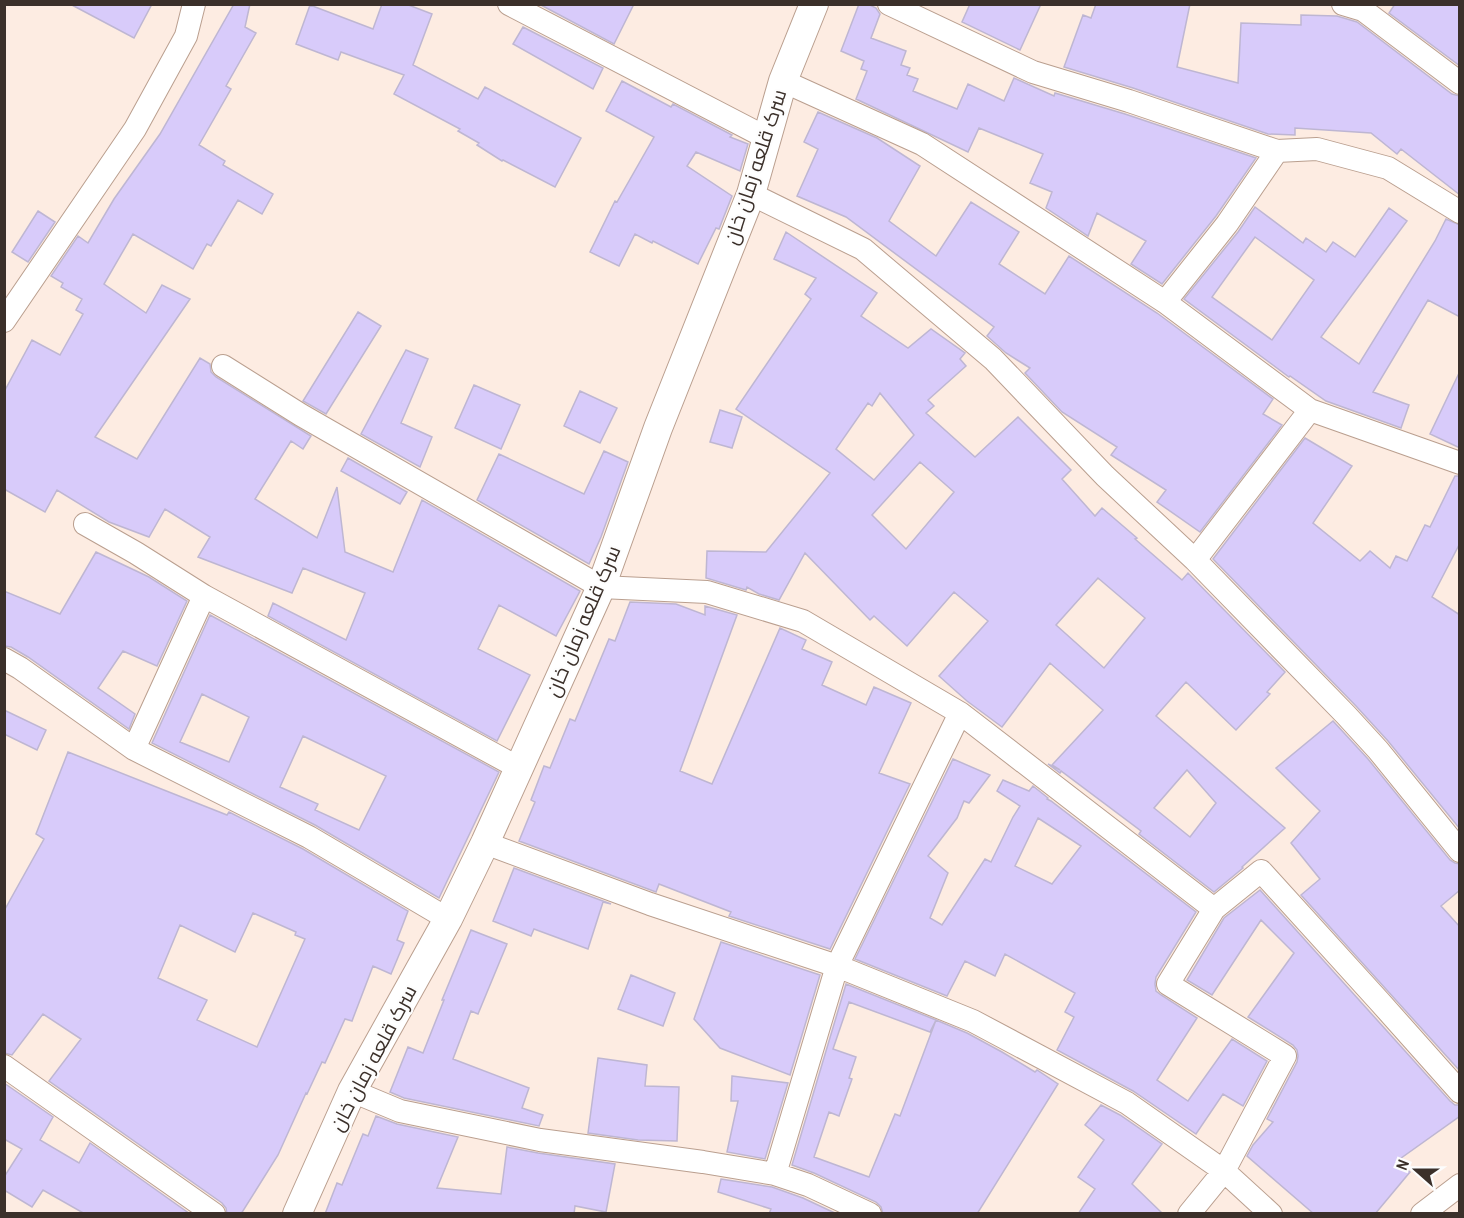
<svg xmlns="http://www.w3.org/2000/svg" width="1464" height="1218" font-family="'Archivo Narrow',Cairo,sans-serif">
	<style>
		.building { fill: #d8cbfa; stroke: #beb6d2; stroke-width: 1.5; fill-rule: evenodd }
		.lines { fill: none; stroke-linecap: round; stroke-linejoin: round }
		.minor-casing { stroke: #ba9f8f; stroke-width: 24 }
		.tertiary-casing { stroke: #ba9f8f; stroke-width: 30 }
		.minor { stroke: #fff; stroke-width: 22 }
		.tertiary { stroke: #fff; stroke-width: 28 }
		.labels { text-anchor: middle; stroke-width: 4.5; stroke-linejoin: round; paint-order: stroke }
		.street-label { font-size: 20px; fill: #3b302a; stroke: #fdfdfd }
	</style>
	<rect width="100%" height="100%" fill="#fdece2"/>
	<!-- building -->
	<path class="building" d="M70 4H152L134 38Z
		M234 4H250L245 27 256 33 226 86 231 89 199 145 225 161 223 165 273 194 262 214 238 200 211 246 207 244 193 269 133 234 104 284 146 313 162 285 190 299 95 437 137 459 200 358 210 364 211 372 216 377 311 436 303 449 291 441 255 499 317 538 337 487 345 552 393 572 422 500 580 591 556 636 499 605 478 649 530 675 497 741 268 616 273 603 346 640 365 593 303 568 292 593 198 557 210 537 165 509 149 537 109 522 57 490 45 512 4 489V392L32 340 60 355 83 314 76 310 82 299 61 287 63 283 51 276 78 236 88 243 114 199 160 134Z
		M382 4H406L432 14 413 65 478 99 485 87 581 138 555 187 503 160 502 161 477 145 479 143 458 131 460 129 394 94 404 75 341 52 338 60 296 44 310 5 373 29Z
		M539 4H634L614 44Z
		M859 4H868L876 8 880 14 871 38 906 51 901 65 910 68 907 75 918 79 913 91 957 109 968 84 1004 101 1014 78 1054 96 1055 93 1125 114 1256 158 1216 216 1162 284 1131 264 1146 241 1097 213 1088 236 1046 208 1052 192 1030 183 1043 154 979 128 968 152 856 99 867 71 861 69 864 61 841 51Z
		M970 4H1041L1020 50 962 22Z
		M1096 4H1190L1177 67 1238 83 1241 23 1301 25V15L1337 16 1357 22 1452 94 1460 96V195L1401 149 1397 154 1371 133 1295 128V135L1268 134 1133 88 1064 67 1083 15 1091 18Z
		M1395 4H1460V66L1389 13Z
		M523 27 603 68 593 89 513 44Z
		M622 81 671 107 673 104 732 135 730 137 748 144 740 171 696 152 687 166 732 196 719 229 716 228 698 264 653 241 652 243 635 234 619 266 590 252 615 201 617 202 654 137 606 111Z
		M818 112 877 138 920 166 889 221 936 256 971 202 1019 232 999 264 1045 294 1069 256 1157 313 1273 399 1263 414 1282 425 1200 532 1157 502 1166 490 1111 455 1117 447 1062 412 1025 373 1030 368 1006 353 987 336 994 327 846 217 797 196 818 149 804 142Z
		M1255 207 1303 243 1306 238 1326 252 1333 242 1355 257 1389 208 1407 221 1321 337 1359 364 1435 241 1446 219 1460 225V317L1428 300 1373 392 1409 405 1401 428 1326 401 1290 376 1289 377 1184 299 1238 232ZM1255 237 1314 280 1272 340 1212 297Z
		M38 211 55 222 28 262 12 252Z
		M786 232 877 293 861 316 908 348 931 329 965 353 960 359 966 366 928 400 934 406 926 413 975 457 1018 417 1071 470 1062 479 1095 516 1102 508 1137 538 1135 539 1182 580 1188 573 1285 672 1267 692 1270 694 1236 730 1186 682 1156 716 1285 828 1242 867 1243 868 1214 892 1139 834 1141 831 1061 771 1060 773 1048 764 1060 770 1052 765 1103 710 1050 663 1002 727 967 701 939 676 988 621 954 592 907 646 874 616 870 620 805 553 779 600 759 594 747 587 746 590 706 578 707 551 766 552 830 473 736 409 811 299 805 294 816 278 774 259ZM880 393 914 435 874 480 836 449 868 403 872 406ZM920 462 954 492 906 549 872 515ZM1098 578 1145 618 1104 668 1056 625ZM1187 770 1216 803 1190 837 1154 808Z
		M358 312 381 326 326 414 303 401Z
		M406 350 428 359 401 423 432 437 420 467 361 434Z
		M1460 371V448L1430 434Z
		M474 385 520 405 501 449 455 428Z
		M580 391 617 408 600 443 564 426Z
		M720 410 742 417 732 448 710 442Z
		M1305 438 1352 466 1313 523 1360 561 1370 551 1390 568 1396 556 1407 561 1425 525 1430 527 1455 476H1460V543L1432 597 1460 615V829L1388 741 1356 706 1213 559Z
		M604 451 628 462 601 537 589 564 477 500 499 454 584 494Z
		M348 458 407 492 400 504 341 471Z
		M96 552 149 577 187 601 157 666 123 651 98 688 135 714 129 729 28 657 11 647 4 646V591L60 614Z
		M630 602 676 604 705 615V606L737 615 680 771 712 784 780 628 806 640 802 649 832 662 822 685 866 705 874 687 911 703 879 773 910 784 830 949 729 916 731 912 659 884 656 892 519 841 535 802 531 800 544 766 550 768 570 719 575 721 609 639 615 641Z
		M210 615 499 772 439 898 315 825 152 743ZM202 694 249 717 229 762 180 742ZM303 736 386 776 359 830 315 810 318 804 280 787Z
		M4 710 46 730 37 750 4 734Z
		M1333 721 1368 759 1450 860 1455 863 1460 864V890L1441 906 1460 927V1071L1301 895 1320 879 1291 843 1320 811 1276 768Z
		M68 752 227 815 229 812 303 849 408 911 397 940 404 943 391 974 373 966 352 1021 345 1019 325 1063 322 1062 307 1094 306 1093 278 1155 241 1214H227L226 1208 222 1203 49 1081 81 1039 43 1014 12 1055 4 1053V911L44 839 36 834ZM253 913 296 932 295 935 305 939 257 1047 197 1020 207 1000 158 978 180 925 235 952Z
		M953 759 990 775 969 803 964 801 957 818 928 856 948 873 930 918 942 925 985 859 991 862 1013 817 1020 806 997 791 1003 780 1029 791 1033 786 1048 798 1047 799 1051 801 1196 912 1156 977 1155 984 1156 991 1161 995 1197 1018 1157 1080 1188 1101 1232 1039 1267 1061 1243 1106 1223 1094 1196 1134 1133 1091 1057 1050 1074 1017 1065 1012 1075 993 1005 954 995 976 965 961 947 996 855 959ZM1038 818 1081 846 1052 884 1015 866Z
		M514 868 611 904 603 902 588 949 534 929 531 936 493 921Z
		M1260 890 1450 1101 1455 1105H1460V1116L1397 1161 1410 1172 1375 1214H1314L1247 1156 1253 1145 1273 1122 1267 1119 1297 1062 1298 1056 1297 1050 1293 1045 1248 1017 1294 953 1261 920 1212 995 1187 980 1224 918Z
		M471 930 507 944 478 1014 471 1011 453 1059 529 1088 522 1108 543 1115 539 1126 404 1098 390 1092 408 1047 423 1053 444 1000H442Z
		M721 942 820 975 790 1075 720 1048 694 1019Z
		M631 975 675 993 663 1026 618 1009Z
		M846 984 936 1020 930 1032 849 1002 833 1049 856 1057 849 1078 852 1079 839 1116 829 1112 814 1157 869 1177 895 1114 900 1116 936 1020 967 1033 1002 1052 1035 1072 1037 1070 1058 1084 977 1214H883L881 1207 876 1202 814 1173 792 1165Z
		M598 1058 647 1065 645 1086 679 1087 677 1141 638 1140 588 1133Z
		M732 1076 788 1083 765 1159 727 1152 738 1101H731Z
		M4 1083 53 1117 40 1140 79 1163 90 1143 190 1214H85L43 1190 32 1207 4 1190V1177L22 1149 4 1139Z
		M1101 1105 1120 1115 1162 1144 1132 1184 1163 1214H1078L1095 1189 1078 1177 1104 1140 1085 1125Z
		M376 1116 397 1124 458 1137 437 1188 501 1194 507 1147 538 1153 615 1164 606 1212 575 1206 574 1214H325L337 1183 342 1185 363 1134 368 1136Z
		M721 1179 772 1187 803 1198 837 1214H769L771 1209 718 1192Z"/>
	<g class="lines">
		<!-- minor casing -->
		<g class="minor-casing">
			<path id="minor" d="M509 4 767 138
				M889 4 1033 72 1129 101 1277 151 1317 149 1388 168 1460 212
				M1343 4 1363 10 1460 83
				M783 81 922 144 1165 302 1310 410 1460 463
				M751 194 863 249 993 359 1105 476 1195 560 1346 715 1378 750 1460 851
				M1165 302 1227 224 1277 151
				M4 321 135 129 186 36 194 4
				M223 366 301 415 601 587 707 592 803 621 960 713 1214 909
				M85 524 136 553 204 596 519 768
				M1195 560 1310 410
				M4 659 20 668 134 749 309 837 448 919
				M134 749 204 596
				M485 843 650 904 837 966 973 1021 1127 1103 1224 1171 1271 1214
				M4 1066 214 1214
				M352 1091 400 1111 540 1140 703 1162 775 1174 808 1185 870 1214
				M775 1174 837 966 960 713
				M1189 1214 1224 1171 1285 1056 1168 984 1214 909 1261 871 1379 1001 1460 1092
				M1422 1214 1460 1185"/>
		</g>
		<!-- tertiary casing -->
		<g class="tertiary-casing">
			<path id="tertiary" d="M297 1214 352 1091 448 919 485 843 601 587 658 428 751 194 783 81 814 4"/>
		</g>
		<!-- minor -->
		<use href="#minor" class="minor"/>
		<!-- tertiary -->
		<use href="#tertiary" class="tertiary"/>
	</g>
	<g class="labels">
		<!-- street labels -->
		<g class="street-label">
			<text transform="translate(755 167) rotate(-72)" y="7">سرک قلعه زمان خان</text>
			<text transform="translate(583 621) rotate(-67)" y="7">سرک قلعه زمان خان</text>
			<text transform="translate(373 1058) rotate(-62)" y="7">سرک قلعه زمان خان</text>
		</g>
	</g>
	<!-- border -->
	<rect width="1464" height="1218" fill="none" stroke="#3b302a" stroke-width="12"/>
	<!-- north arrow -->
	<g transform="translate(1416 1170) rotate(291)" stroke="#fdfdfd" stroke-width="4.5" paint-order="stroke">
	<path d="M0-4.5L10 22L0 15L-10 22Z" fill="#3b302a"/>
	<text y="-9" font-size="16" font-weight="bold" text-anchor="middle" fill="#3b302a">N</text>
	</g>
</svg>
